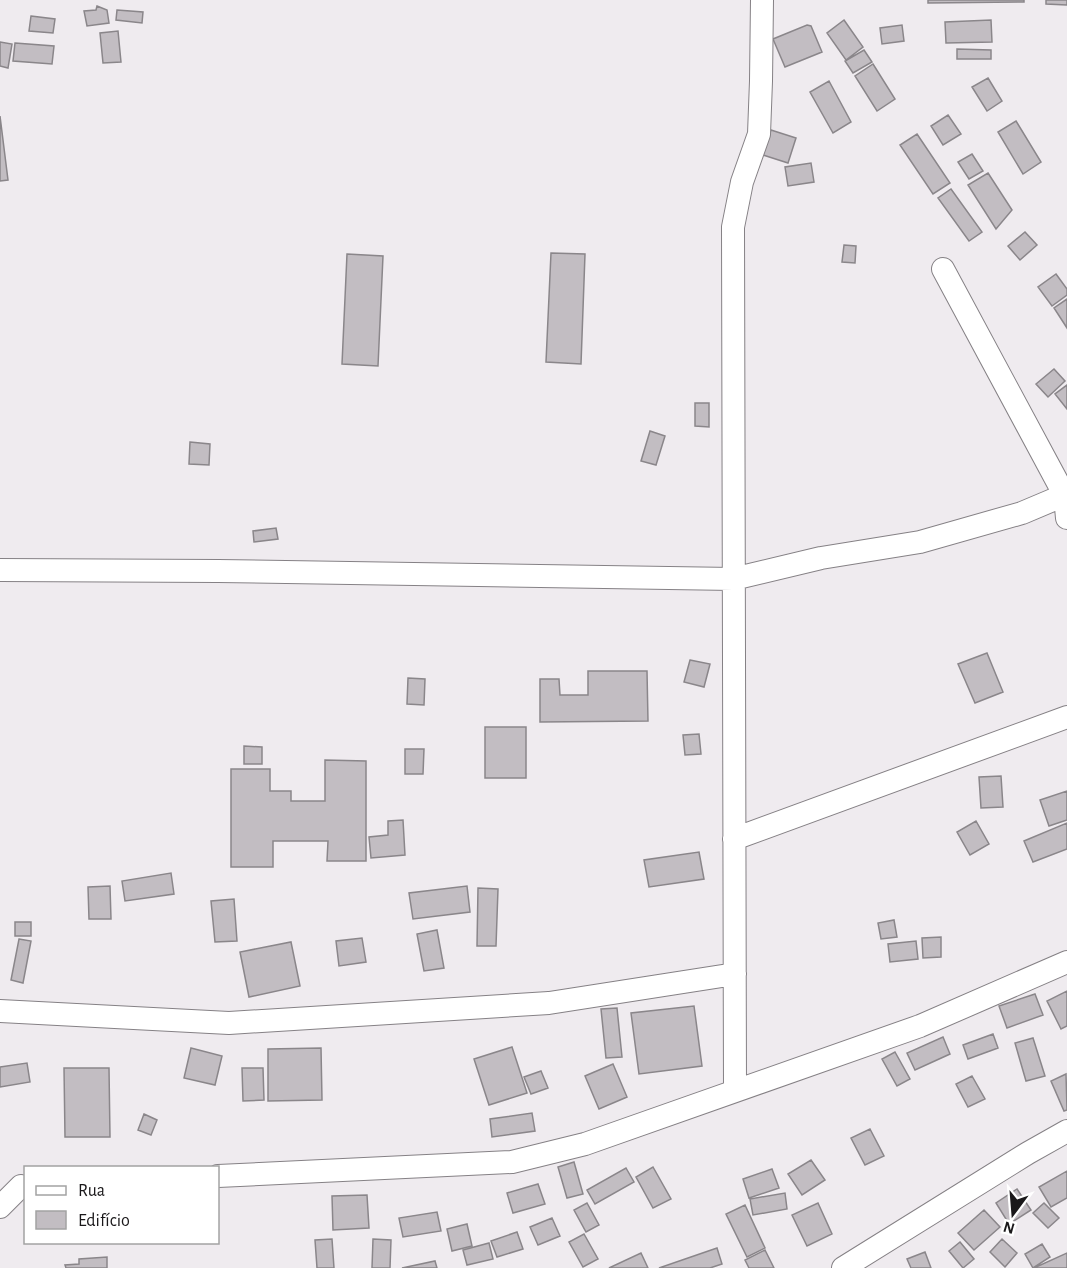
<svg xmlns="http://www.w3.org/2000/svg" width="1067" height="1268" font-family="'Alegreya Sans',sans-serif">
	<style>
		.building { fill: #c2bdc2; stroke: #8a868a; stroke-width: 1.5 }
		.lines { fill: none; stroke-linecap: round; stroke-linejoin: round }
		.street-casing { stroke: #858185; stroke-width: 24 }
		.street { stroke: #fff; stroke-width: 22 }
	</style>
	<rect width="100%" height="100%" fill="#efebef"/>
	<!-- building -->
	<path class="building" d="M928 0H1024V2L928 3Z
		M1046 0H1067V5L1046 4Z
		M97 6 107 10 109 23 87 26 84 11 96 10Z
		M117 10 143 12 142 23 116 20Z
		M31 16 55 19 53 33 29 31Z
		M844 20 863 47 846 60 827 33Z
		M991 20 992 42 946 43 945 22Z
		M807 25 811 26 822 52 785 67 773 39Z
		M902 25 904 41 882 44 880 28Z
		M118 31 121 62 103 63 100 33Z
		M0 42 12 44 8 68 0 66Z
		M15 43 54 46 52 64 13 61Z
		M957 49 991 50V59H957Z
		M864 50 872 62 853 73 845 61Z
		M873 64 895 99 877 111 855 76Z
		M988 78 1002 101 987 111 972 87Z
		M829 81 851 122 833 133 810 92Z
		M948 115 961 134 943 145 931 126Z
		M0 116 8 180 0 181Z
		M1016 121 1041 162 1023 174 998 132Z
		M771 130 796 138 788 163 763 155Z
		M917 134 950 183 933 194 900 145Z
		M972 154 983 171 969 179 958 162Z
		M811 163 814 182 788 186 785 167Z
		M988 173 1012 210 996 229 968 185Z
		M951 189 982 232 969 241 938 198Z
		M1025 232 1037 245 1020 260 1008 246Z
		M844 245 856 246 855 263 842 262Z
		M551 253 585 254 581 364 546 362Z
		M347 254 383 256 378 366 342 364Z
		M1056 274 1067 289V295L1052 306 1038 287Z
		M1067 299V328L1054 308Z
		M1054 369 1065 381 1048 397 1036 384Z
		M1067 385V409L1055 394Z
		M695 403H709V427L695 426Z
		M650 431 665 436 656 465 641 461Z
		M190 442 210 444 209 465 189 464Z
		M276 528 278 539 254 542 253 531Z
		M987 653 1003 692 975 703 958 664Z
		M690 660 710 664 704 687 684 682Z
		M588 671H647L648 721 540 722V679H559L560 695H588Z
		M408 678 425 679 424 705 407 704Z
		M485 727H526V778H485Z
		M699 734 701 754 685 755 683 735Z
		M244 746 262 747V764H244Z
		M405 749H424L423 774H405Z
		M325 760 366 761V861H327L328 841H273V867H231V769H270V791H291V801H325Z
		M1001 776 1003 807 981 808 979 777Z
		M1067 791V820L1049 826 1040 800Z
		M403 820 405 855 371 858 369 837 388 835V821Z
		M976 821 989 844 970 855 957 832Z
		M1067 823V849L1033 862 1024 841Z
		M699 852 704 879 649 887 644 860Z
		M171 873 174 894 125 901 122 881Z
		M110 886 111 919H89L88 887Z
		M467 886 470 912 413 919 409 893Z
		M478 888 498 889 496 946H477Z
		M234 899 237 941 215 942 211 901Z
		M894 920 897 937 881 939 878 923Z
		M15 922H31V936H15Z
		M437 930 444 968 424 971 417 934Z
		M941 937V957L923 958 922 938Z
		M362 938 366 962 339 966 336 941Z
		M19 939 31 941 23 983 11 980Z
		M916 941 918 959 890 962 888 944Z
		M291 942 300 986 249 997 240 952Z
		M1067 991V1026L1061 1029 1047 1001Z
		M1035 994 1043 1015 1007 1028 999 1006Z
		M694 1006 702 1066 639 1074 631 1013Z
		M617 1008 622 1057 606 1058 601 1009Z
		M993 1034 998 1048 968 1059 963 1045Z
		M943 1037 950 1054 915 1070 907 1053Z
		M1033 1038 1045 1076 1026 1081 1015 1043Z
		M512 1047 527 1093 489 1105 474 1059Z
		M191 1048 222 1056 215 1085 184 1078Z
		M321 1048 322 1100 268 1101V1049Z
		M895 1052 910 1079 897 1086 882 1059Z
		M27 1063 30 1082 0 1087V1067Z
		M613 1064 627 1097 599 1109 585 1076Z
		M64 1068H109L110 1137H65Z
		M242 1068H263L264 1100 243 1101Z
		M541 1071 548 1088 531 1094 524 1077Z
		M1066 1074 1067 1110 1064 1111 1051 1081Z
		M972 1076 985 1099 968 1107 956 1084Z
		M532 1113 535 1131 492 1137 490 1119Z
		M144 1114 157 1120 151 1135 138 1130Z
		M870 1129 884 1156 865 1165 851 1138Z
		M811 1160 825 1180 802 1195 788 1174Z
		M574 1162 583 1194 567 1198 558 1167Z
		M653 1167 671 1199 653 1208 636 1177Z
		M626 1168 634 1182 595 1204 587 1190Z
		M772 1169 779 1188 749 1198 743 1179Z
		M1067 1171V1198L1051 1207 1039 1187Z
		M538 1184 545 1204 513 1213 507 1193Z
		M1017 1189 1031 1210 1009 1224 996 1203Z
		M785 1193 787 1209 753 1215 750 1199Z
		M367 1195 369 1228 333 1230 332 1196Z
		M587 1203 599 1225 586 1232 574 1210Z
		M818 1203 832 1234 807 1246 792 1215Z
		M1044 1203 1059 1218 1048 1228 1033 1213Z
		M745 1205 765 1248 747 1257 726 1214Z
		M984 1210 1000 1227 974 1250 958 1233Z
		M437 1212 441 1231 403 1237 399 1218Z
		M552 1218 560 1236 538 1245 530 1227Z
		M467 1224 472 1246 452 1251 447 1229Z
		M517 1232 523 1249 497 1257 491 1241Z
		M584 1234 598 1259 583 1267 569 1242Z
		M332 1239 334 1268H317L315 1240Z
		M373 1239 391 1240 390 1268H372Z
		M1002 1239 1017 1253 1005 1267 990 1252Z
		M960 1242 974 1259 963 1268 949 1251Z
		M489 1243 493 1259 467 1265 463 1250Z
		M1042 1244 1050 1257 1033 1268 1025 1254Z
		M717 1248 722 1264 710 1268H659Z
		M765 1250 774 1268H749L745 1260Z
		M925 1252 931 1268H911L907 1259Z
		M641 1253 648 1268H609Z
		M1067 1253V1268H1034Z
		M107 1257V1268H66L65 1265 79 1264V1259Z
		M435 1261 437 1268H402Z"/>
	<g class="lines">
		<!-- street casing -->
		<g class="street-casing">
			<path id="street" d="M943 269 1065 496 1067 518
				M0 570 218 571 733 579 821 558 920 542 1022 513 1067 494
				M734 839 1067 717
				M0 1011 229 1023 549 1003 735 974
				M735 1091 733 227 742 182 759 134 761 81 762 0
				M218 1176 512 1162 585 1144 920 1026 1067 962
				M0 1207 21 1186
				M843 1268 1028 1153 1067 1131"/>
		</g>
		<!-- street -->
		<use href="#street" class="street"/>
	</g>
	<!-- legend -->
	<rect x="24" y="1166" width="195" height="78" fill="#ffffff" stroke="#a3a3a3" stroke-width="1.5"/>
	<rect x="36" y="1186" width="30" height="9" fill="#ffffff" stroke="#a3a3a3" stroke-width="1.5"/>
	<text x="78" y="1196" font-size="18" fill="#1a181a">Rua</text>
	<rect x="36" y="1211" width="30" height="18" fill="#c2bdc2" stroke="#a3a3a3" stroke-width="1.5"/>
	<text x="78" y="1226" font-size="18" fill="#1a181a">Edifício</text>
	<!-- north arrow -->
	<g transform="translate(1013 1214) rotate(196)" stroke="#ffffff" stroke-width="4.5" paint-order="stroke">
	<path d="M0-4.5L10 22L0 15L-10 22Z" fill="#1a181a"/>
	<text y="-9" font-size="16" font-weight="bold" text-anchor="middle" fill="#1a181a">N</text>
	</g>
</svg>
